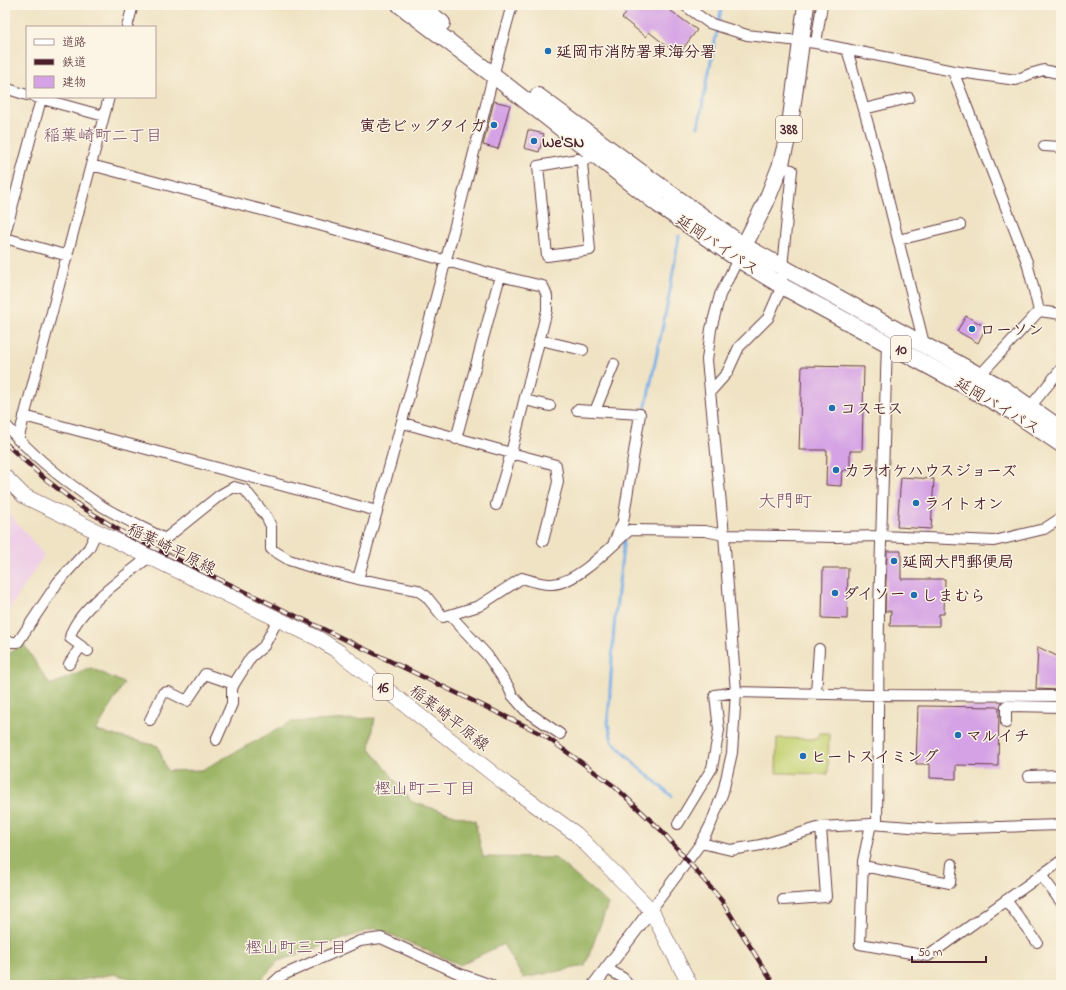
<svg xmlns="http://www.w3.org/2000/svg" width="1066" height="990" font-family="'Indie Flower','Klee One',sans-serif">
	<style>
		.built { fill: #efd0e7 }
		.green { fill: #c5d375; stroke: #887950 }
		.forest { fill: #9cb566; stroke: #736a48 }
		.lines { fill: none; stroke-linecap: round; stroke-linejoin: round }
		.stream { stroke: #79b0e8; stroke-width: 3 }
		.building { fill: #d5a3e5 }
		.minor-casing { stroke: #633c42; stroke-width: 12 }
		.tertiary-casing { stroke: #633c42; stroke-width: 14 }
		.primary-casing { stroke: #633c42; stroke-width: 16 }
		.trunk-casing { stroke: #633c42; stroke-width: 18 }
		.minor { stroke: #fff; stroke-width: 10 }
		.tertiary { stroke: #fff; stroke-width: 12 }
		.primary { stroke: #fff; stroke-width: 15 }
		.trunk { stroke: #fff; stroke-width: 16 }
		.rail-casing { stroke: #4a1f2b; stroke-width: 4.5 }
		.rail { stroke: #fcf5e5; stroke-width: 3; stroke-dasharray: 9; stroke-linecap: butt }
		.poi-dot { fill: #1f6fb2; stroke: #fcf5e5; stroke-width: 1.5 }
		.labels { text-anchor: middle; stroke-width: 3; stroke-linejoin: round; paint-order: stroke }
		.shield { fill: #fcf5e5; stroke: #7f5f63; stroke-width: 1 }
		.shield-label { font-size: 15px; font-weight: bold; fill: #4a1f2b }
		.poi-label { font-size: 16px; font-weight: bold; fill: #4a1f2b; stroke: #fcf5e5; text-anchor: start }
		.street-label { font-size: 16px; fill: #4a1f2b; stroke: #fcf5e5 }
		.neighbourhood-label { font-size: 17px; fill: #7b4d6c; stroke: #fcf5e5 }
		.quarter-label { font-size: 18px; fill: #7b4d6c; stroke: #fcf5e5 }
	</style>
	<rect width="100%" height="100%" fill="#fcf5e5"/>
	<filter id="ink" filterUnits="userSpaceOnUse"><feTurbulence type="fractalNoise" baseFrequency=".025" numOctaves="2"/><feDisplacementMap in="SourceGraphic" scale="8" xChannelSelector="R" yChannelSelector="G"/><feConvolveMatrix kernelMatrix="1 2 1 2 8 2 1 2 1" color-interpolation-filters="sRGB"/></filter>
	<filter id="wash" filterUnits="userSpaceOnUse"><feTurbulence type="fractalNoise" baseFrequency=".012" numOctaves="4" result="noise"/><feDisplacementMap in="SourceGraphic" scale="16" xChannelSelector="R" yChannelSelector="G"/><feGaussianBlur stdDeviation="0.9" result="paint"/><feColorMatrix in="noise" values="0 0 0 0 0 0 0 0 0 0 0 0 0 0 0 0 0 1.4 0 .05"/><feComposite in="paint" operator="in"/></filter>
	<g filter="url(#wash)">
		<rect width="100%" height="100%" fill="#f0e3c4"/>
		<!-- built -->
		<path class="built" d="M5 508 44 555 5 617Z"/>
		<!-- green -->
		<path class="green" d="M819 733H829L828 774 776 773 777 738 818 739Z"/>
		<!-- forest -->
		<path class="forest" d="M23 643 50 685 91 668 124 683 96 731 158 746 167 771 202 770 291 722 375 718 370 748 412 802 475 821 483 857 555 858 608 904 585 966 523 978 503 944 460 965 376 928 278 961 256 985H155L114 974 55 985H5V657Z"/>
		<g class="lines">
			<!-- stream -->
			<path class="stream" d="M698 127 722 5
				M644 415 669 296 679 236
				M624 539 614 627 608 723 612 741 638 767 672 796"/>
		</g>
		<g id="blocks">
			<!-- building -->
			<path class="building" d="M625 5H663L697 30 678 55 649 32 646 37 622 18 626 14 621 10Z
				M494 101 510 105 498 149 483 145Z
				M528 130 544 134 539 152 524 148Z
				M966 316 986 327 978 343 957 331Z
				M802 366 864 367 862 451H850V469L842 471 841 486 826 485 827 450H799Z
				M901 477 934 479 931 529 897 527Z
				M887 551H901V579H945L944 614H939V626H890L891 611H885Z
				M823 568H848L847 619 822 618Z
				M1038 647 1061 658V690L1036 689Z
				M918 706 999 707 998 766 956 765V779L930 778V764H916Z"/>
		</g>
	</g>
	<g filter="url(#ink)">
		<use href="#blocks" fill-opacity="0" stroke="#633c42" stroke-width="1"/>
		<g class="lines">
			<!-- minor casing -->
			<g class="minor-casing">
				<path id="minor" d="M684 5 709 23 747 35 816 43 953 71 1016 80 1030 74 1044 70 1061 74
					M127 27 133 5
					M816 43 822 5
					M847 49 880 167 924 344
					M953 71 1027 262 1039 311
					M5 88 27 95
					M35 97 104 116
					M864 109 909 98
					M1044 146 1061 147
					M582 163 590 250 547 256 538 166 578 159 582 163 593 153
					M91 165 319 225 500 276 543 286 547 296V310L511 453 556 465 558 482 543 541
					M5 234 41 99
					M5 238 68 256
					M898 240 960 225
					M540 340 583 350
					M980 375 1039 311 1061 314
					M710 392 727 373 739 347 768 318 782 286V267L792 170 780 167
					M525 400 550 406
					M1030 407 1061 369
					M577 410 640 414 623 522 614 542
					M595 411 614 364
					M24 416 377 511
					M403 423 511 453 496 505
					M5 424C30 454 67 483 100 505 119 517 144 528 165 539L220 495 234 487 245 490 266 516 271 526V549L289 560 314 568 358 579 417 590 426 596 443 617 479 606 522 578C532 581 542 585 552 584 578 583 611 546 630 530L705 531 724 535 835 537 881 536 994 541 1044 529 1061 518
					M456 439 500 276
					M18 440 109 97
					M358 579C395 447 432 316 466 183 482 124 495 64 512 5
					M450 615 487 655 508 686 512 695 525 710 560 734
					M5 642H18L58 582 89 548 97 531
					M88 651 70 638C74 611 128 574 149 557
					M69 664 81 646
					M816 693 819 649
					M150 720 163 693 169 692 187 701 205 674 234 684
					M1006 723V706L1061 707
					M216 740 232 704V689L234 684 251 657 264 646 278 619
					M1029 776 1061 775
					M678 824 712 768 719 730 715 695 736 692 873 695 1061 696
					M871 824 863 861 860 944 928 956 1061 861
					M877 824 879 610 887 342
					M701 843 731 850 761 845 821 827 871 824 935 829 1061 825
					M863 866 950 883 952 864
					M1041 875 1061 902
					M783 900 826 897 821 827
					M1006 900 1037 942
					M651 910 701 843 711 824 723 792 732 753 736 692 724 535 707 360 711 329 720 295 738 259
					M606 968 623 978 628 985
					M271 985 281 976 360 941 381 938 460 974 491 985"/>
			</g>
			<!-- tertiary casing -->
			<g class="tertiary-casing">
				<path id="tertiary" d="M594 985 651 910"/>
			</g>
			<!-- primary casing -->
			<g class="primary-casing">
				<path id="primary" d="M5 477 24 496 319 639 339 652 506 784 576 834 651 910 690 985"/>
			</g>
			<!-- trunk casing -->
			<g class="trunk-casing">
				<path id="trunk" d="M400 5 493 75 659 205 738 259 782 286 1015 413 1061 444
					M419 5 442 23
					M538 96 646 176 744 246 1004 389 1061 429
					M740 254 766 202 780 167 789 132 806 5"/>
			</g>
			<!-- minor -->
			<use href="#minor" class="minor"/>
			<!-- tertiary -->
			<use href="#tertiary" class="tertiary"/>
			<!-- primary -->
			<use href="#primary" class="primary"/>
			<!-- trunk -->
			<use href="#trunk" class="trunk"/>
			<!-- rail casing -->
			<g class="rail-casing">
				<path id="rail" d="M5 443 44 478 80 506 127 535 542 734 614 786 662 831 722 901 774 985"/>
			</g>
			<!-- rail -->
			<use href="#rail" class="rail"/>
		</g>
	</g>
	<!-- markers -->
	<g class="poi-dot">
		<circle cx="548" cy="51" r="4"/>
		<circle cx="494" cy="125" r="4"/>
		<circle cx="534" cy="141" r="4"/>
		<circle cx="972" cy="329" r="4"/>
		<circle cx="832" cy="408" r="4"/>
		<circle cx="836" cy="470" r="4"/>
		<circle cx="916" cy="503" r="4"/>
		<circle cx="894" cy="561" r="4"/>
		<circle cx="835" cy="593" r="4"/>
		<circle cx="914" cy="595" r="4"/>
		<circle cx="958" cy="735" r="4"/>
		<circle cx="803" cy="756" r="4"/>
	</g>
	<g class="labels">
		<!-- shield labels -->
		<g class="shield">
			<rect x="776" y="116" width="26" height="26" rx="3"/>
			<rect x="891" y="336" width="20" height="26" rx="3"/>
			<rect x="373" y="674" width="20" height="26" rx="3"/>
		</g>
		<g class="shield-label">
			<text x="789" y="134">388</text>
			<text x="901" y="354">10</text>
			<text x="383" y="692">16</text>
		</g>
		<!-- poi labels -->
		<g class="poi-label">
			<text x="556" y="57">延岡市消防署東海分署</text>
			<text x="486" y="131" text-anchor="end">寅壱ビッグタイガ</text>
			<text x="542" y="147">We'SN</text>
			<text x="980" y="335">ローソン</text>
			<text x="840" y="414">コスモス</text>
			<text x="844" y="476">カラオケハウスジョーズ</text>
			<text x="924" y="509">ライトオン</text>
			<text x="902" y="567">延岡大門郵便局</text>
			<text x="843" y="599">ダイソー</text>
			<text x="922" y="601">しまむら</text>
			<text x="966" y="741">マルイチ</text>
			<text x="811" y="762">ヒートスイミング</text>
		</g>
		<!-- street labels -->
		<g class="street-label">
			<text transform="translate(718 244) rotate(34)" y="6">延岡バイパス</text>
			<text transform="translate(998 405) rotate(31)" y="6">延岡バイパス</text>
			<text transform="translate(172 548) rotate(26)" y="6">稲葉崎平原線</text>
			<text transform="translate(450 717) rotate(38)" y="6">稲葉崎平原線</text>
		</g>
		<!-- neighbourhood labels -->
		<g class="neighbourhood-label">
			<text x="103" y="141">稲葉崎町二丁目</text>
			<text x="425" y="794">樫山町二丁目</text>
			<text x="296" y="953">樫山町三丁目</text>
		</g>
		<!-- quarter labels -->
		<g class="quarter-label">
			<text x="785" y="507">大門町</text>
		</g>
	</g>
	<!-- margin -->
	<rect width="1066" height="990" fill="none" stroke="#fcf5e5" stroke-width="20"/>
	<!-- legend -->
	<rect x="26" y="26" width="130" height="72" fill="#fcf5e5" stroke="#b59f9b"/>
	<rect x="34" y="39" width="20" height="6" fill="#ffffff" stroke="#b59f9b"/>
	<text x="62" y="46" font-size="12" fill="#4a1f2b">道路</text>
	<rect x="34" y="59" width="20" height="6" fill="#4a1f2b" stroke="#b59f9b"/>
	<text x="62" y="66" font-size="12" fill="#4a1f2b">鉄道</text>
	<rect x="34" y="76" width="20" height="12" fill="#d5a3e5" stroke="#b59f9b"/>
	<text x="62" y="86" font-size="12" fill="#4a1f2b">建物</text>
	<!-- scale -->
	<path d="M912 956v6h74v-6" fill="none" stroke="#4a1f2b" stroke-width="2"/>
	<text x="918" y="956" font-size="12" fill="#4a1f2b" stroke="#fcf5e5" stroke-width="3" paint-order="stroke">50 m</text>
</svg>
